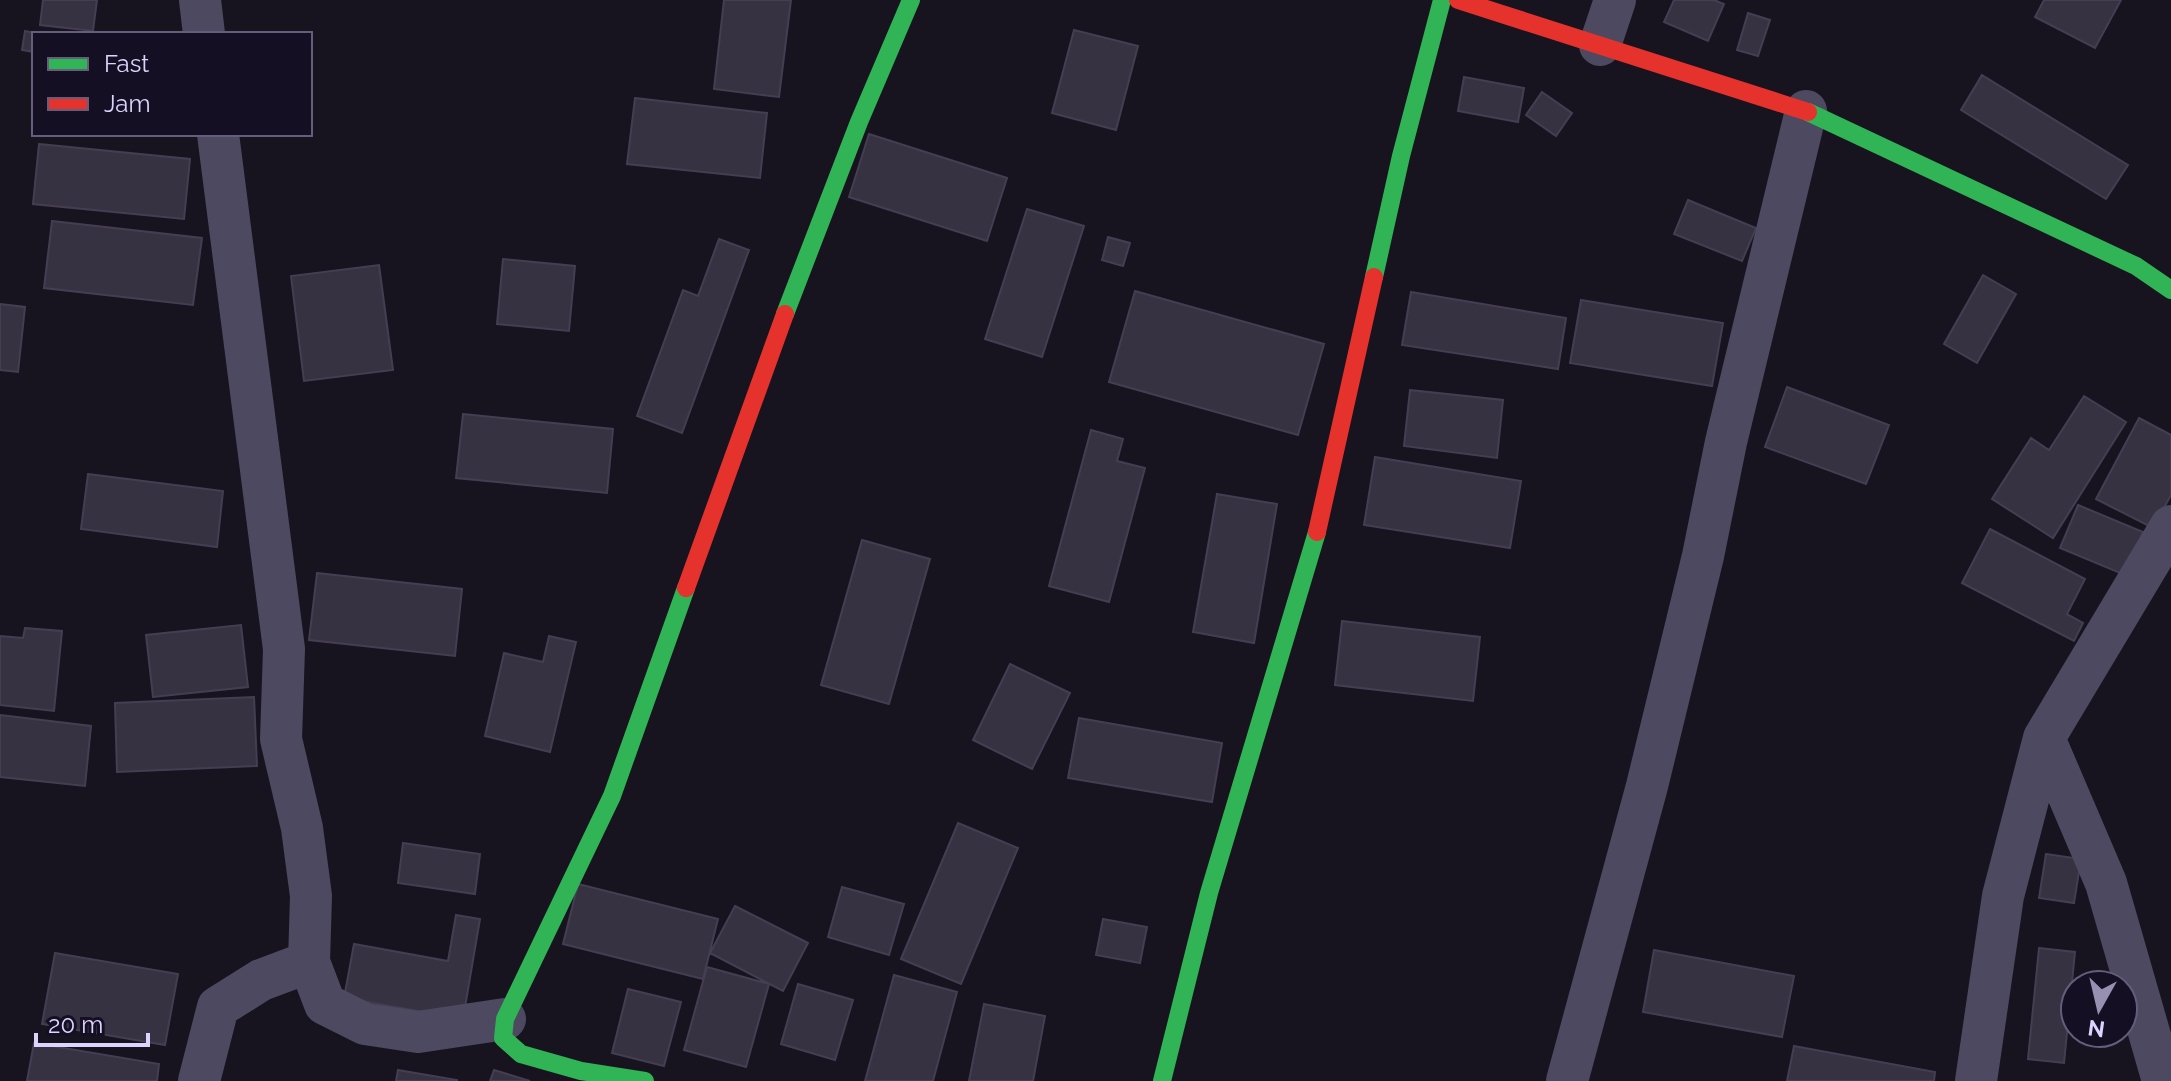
<svg xmlns="http://www.w3.org/2000/svg" width="2171" height="1081" font-family="Raleway,sans-serif">
	<style>
		.building { fill: #373241; stroke: #453e53; stroke-width: 2 }
		.lines { fill: none; stroke-linecap: round; stroke-linejoin: round }
		.street { stroke: #4d4960; stroke-width: 42 }
		.fast { stroke: #30b455; stroke-width: 18 }
		.jam { stroke: #e5322d; stroke-width: 18 }
	</style>
	<rect width="100%" height="100%" fill="#17141f"/>
	<!-- building -->
	<path class="building" d="M43 0H97L93 31 40 25Z
		M724 0H791L779 97 714 89Z
		M1674 0H1714L1724 4 1708 41 1664 22Z
		M2044 0H2121L2095 48 2035 17Z
		M1748 13 1770 20 1758 56 1737 50Z
		M1074 30 1138 46 1116 130 1052 113Z
		M25 31 40 34H34V52L22 50Z
		M1982 75 2128 165 2106 199 1961 110Z
		M1464 77 1524 88 1518 122 1458 111Z
		M1542 92 1572 113 1556 136 1526 115Z
		M635 98 767 113 760 178 627 164Z
		M869 134 1007 178 987 241 849 197Z
		M39 144 190 159 184 219 33 204Z
		M1688 200 1756 228 1742 261 1674 234Z
		M1027 209 1084 226 1042 357 985 339Z
		M52 221 202 238 193 305 44 288Z
		M1108 237 1130 243 1123 266 1102 260Z
		M719 239 749 250 682 433 637 416 683 290 698 296Z
		M503 259 575 266 569 331 497 324Z
		M379 265 393 370 304 381 291 276Z
		M1983 275 2016 294 1977 363 1944 344Z
		M1135 291 1324 344 1298 435 1109 382Z
		M1411 292 1566 318 1558 369 1402 345Z
		M1581 300 1723 323 1712 386 1570 363Z
		M0 304 25 307 18 372 0 370Z
		M1787 387 1889 425 1866 484 1765 447Z
		M1410 390 1503 400 1497 458 1404 446Z
		M2084 396 2126 422 2053 538 1992 499 2031 438 2049 450Z
		M463 414 613 429 607 493 456 478Z
		M2139 418 2171 435V495L2153 528 2096 499Z
		M1091 430 1123 439 1117 461 1145 468 1109 602 1049 586Z
		M1375 457 1521 481 1510 548 1364 525Z
		M88 474 223 491 217 547 81 529Z
		M1217 494 1277 504 1254 643 1193 632Z
		M2078 505 2143 532 2125 575 2060 548Z
		M1990 529 2085 579 2067 614 2083 623 2074 641 1962 583Z
		M862 540 930 559 889 704 821 685Z
		M317 573 462 589 455 656 309 640Z
		M1342 621 1480 637 1473 701 1335 685Z
		M241 625 248 687 153 697 146 635Z
		M25 628 62 631 54 711 0 705V636L23 638Z
		M549 636 576 642 550 752 485 736 504 653 543 662Z
		M1010 664 1070 693 1032 769 973 740Z
		M254 697 257 766 117 772 115 703Z
		M0 715 91 726 85 786 0 777Z
		M1079 718 1222 743 1212 802 1068 778Z
		M958 823 1018 848 961 984 901 959Z
		M403 843 480 854 475 894 398 883Z
		M2046 854 2081 859 2074 903 2039 898Z
		M578 884 718 919 703 979 563 944Z
		M842 887 904 904 889 955 828 937Z
		M735 906 808 943 783 991 710 953Z
		M456 915 480 919 463 1019 344 998 354 944 448 961Z
		M1103 919 1147 927 1140 963 1096 955Z
		M2039 948 2075 952 2064 1063 2028 1059Z
		M1654 950 1794 976 1782 1037 1643 1012Z
		M55 953 178 974 165 1045 42 1024Z
		M707 967 769 984 746 1067 684 1050Z
		M894 975 957 992 933 1081H865Z
		M798 984 853 1000 835 1060 781 1044Z
		M628 989 681 1002 664 1066 612 1053Z
		M984 1004 1045 1016 1033 1081H969Z
		M34 1043 159 1064 157 1081H27Z
		M1794 1046 1935 1072 1934 1081H1787Z
		M398 1070 457 1080V1081H396Z
		M494 1070 530 1081H490Z"/>
	<g class="lines">
		<!-- street -->
		<path class="street" d="M200 0 204 34
			M1600 45 1615 0
			M218 134 284 649 281 739 302 828 311 896 309 962 325 1004 365 1024 418 1032 505 1019
			M2044 738 2106 883 2163 1081
			M199 1081 218 1007 261 980 309 962
			M1567 1081 1647 786 1703 556 1726 442 1806 111
			M1976 1081 2003 896 2044 738 2171 526"/>
		<!-- fast -->
		<path class="fast" d="M1808 112 2136 266 2171 290
			M1374 277 1401 156 1442 0
			M785 314 859 122 911 0
			M645 1081 581 1071 521 1054 503 1038 505 1019 612 796 686 588
			M1162 1081 1209 893 1317 532"/>
		<!-- jam -->
		<path class="jam" d="M1458 0 1808 112
			M1317 532 1374 277
			M686 588 785 314"/>
	</g>
	<!-- legend -->
	<rect x="32" y="32" width="280" height="104" fill="#150f24" stroke="#655d7b" stroke-width="2"/>
	<rect x="48" y="58" width="40" height="12" fill="#30b455" stroke="#655d7b" stroke-width="2"/>
	<text x="104" y="72" font-size="24" fill="#ded3fe">Fast</text>
	<rect x="48" y="98" width="40" height="12" fill="#e5322d" stroke="#655d7b" stroke-width="2"/>
	<text x="104" y="112" font-size="24" fill="#ded3fe">Jam</text>
	<!-- north arrow -->
	<g transform="translate(2099 1009) rotate(188)"><circle r="38" fill="#150f24" stroke="#655d7b" stroke-width="2"/>
	<path d="M0-6L14 30L0 20L-14 30Z" fill="#9890b0"/>
	<text y="-12" font-size="22" font-weight="bold" text-anchor="middle" fill="#ded3fe">N</text>
	</g>
	<!-- scale -->
	<path d="M36 1033v12h112v-12" fill="none" stroke="#ded3fe" stroke-width="4"/>
	<text x="48" y="1033" font-size="24" fill="#ded3fe" stroke="#150f24" stroke-width="6" paint-order="stroke">20 m</text>
</svg>
